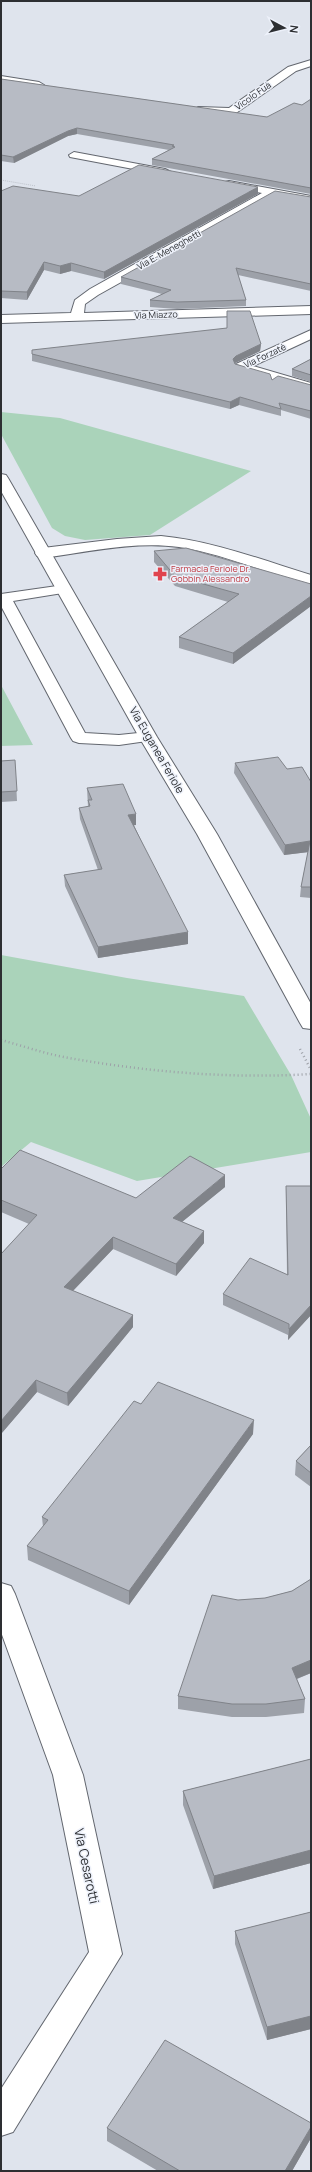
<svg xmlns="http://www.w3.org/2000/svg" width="312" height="2172" font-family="Manrope,sans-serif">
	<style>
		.green { fill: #aad3ba }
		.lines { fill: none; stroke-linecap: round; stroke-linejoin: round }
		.lane-casing { stroke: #63676f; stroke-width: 2 }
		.street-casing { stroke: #63676f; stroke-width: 2 }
		.secondary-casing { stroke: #63676f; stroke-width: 2 }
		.path-far1 { stroke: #9da1a8; stroke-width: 1; stroke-dasharray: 0.5 1.5; stroke-linecap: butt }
		.path { stroke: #9da1a8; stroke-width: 2.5; stroke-dasharray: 1 3; stroke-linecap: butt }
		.lane { fill: #fff; fill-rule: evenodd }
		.street { fill: #fff; fill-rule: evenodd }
		.secondary { fill: #fff; fill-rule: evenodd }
		.wall { fill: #9da1a9 }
		.shaded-wall { fill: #808389 }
		.building { fill: #b7bbc4; stroke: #808389 }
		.labels { text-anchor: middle; stroke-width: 3; stroke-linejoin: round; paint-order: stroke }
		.far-street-label { font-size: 9px; fill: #2d2f32; stroke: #edf1fa }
		.far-health-label { font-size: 9px; fill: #be3a42; stroke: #edf1fa; text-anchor: start }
		.street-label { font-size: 11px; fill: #2d2f32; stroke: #edf1fa }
		.near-street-label { font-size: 13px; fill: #2d2f32; stroke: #edf1fa }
	</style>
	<rect width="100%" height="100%" fill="#dfe4ed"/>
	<!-- green -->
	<path class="green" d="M1 412 60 418 251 471 150 535 85 540 65 536 52 528 1 434Z
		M1 685 33 745 1 746Z
		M1 955 127 978 244 996 291 1075 311 1119V1152L137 1181 31 1142 1 1167Z"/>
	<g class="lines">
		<!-- lane casing -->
		<g class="lane-casing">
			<path id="lane" d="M64 585 69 586 71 589 69 592 13 601 85 733 119 735 148 732 154 734 156 737 154 740 119 745 79 743 73 741 71 738 1 606V594Z"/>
		</g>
		<!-- street casing -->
		<g class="street-casing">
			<path id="street" d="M311 60V66L296 71 236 113 215 115 198 113 193 110 198 107 229 108 288 67Z
				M1 76 39 82 44 85 39 88 1 82Z
				M74 152 165 169 171 172 165 175 70 157 69 155Z
				M229 181 311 196V202L275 196 98 295 85 304 84 313 311 306V314L1 323V315L71 313 75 300 90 289 262 193 225 186 223 184 225 182Z
				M311 330V339L253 366 311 383V391L236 370 234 367 236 364Z
				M161 536C213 541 262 560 311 575V585C267 574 225 554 179 547 134 541 88 552 43 558L37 556 35 553 37 550 43 548 117 539Z
				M1 1583 11 1586 15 1594 83 1775 122 1954 13 2132 1 2136V2089L89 1952 53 1775 1 1632Z"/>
		</g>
		<!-- secondary casing -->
		<g class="secondary-casing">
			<path id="secondary" d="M1 474 6 475 8 478 157 737 217 834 311 1004V1029L303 1028 300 1023 197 834 139 737 1 491Z"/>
		</g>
		<!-- path-far1 -->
		<path class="path-far1" d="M1 180 36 186"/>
		<!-- path -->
		<path class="path" d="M1 1040C23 1046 46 1054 69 1058 148 1072 231 1079 311 1074
			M300 1049 311 1070"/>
		<!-- lane -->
		<use href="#lane" class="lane"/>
		<!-- street -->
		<use href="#street" class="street"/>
		<!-- secondary -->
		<use href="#secondary" class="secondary"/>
	</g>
	<!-- wall -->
	<path class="wall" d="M1 79 267 117 302 105 311 99V194L152 165V159L169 150 77 134 68 136 14 163 1 161Z
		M1 191 79 196 258 194 104 279 71 271 60 274 44 270 27 300 1 298Z
		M311 197V291L238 275 246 300V306L177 309 150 307V300L162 294 121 284V277Z
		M227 311 261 344 260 351 235 363 272 380 311 385V419L281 410V416L239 405 230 409 32 361V354L227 328Z
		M311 359V382L292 376V369Z
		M154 551 311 584V606L233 664 179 648V637L228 602 175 586 154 562Z
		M15 760 17 801 1 802V761Z
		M235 763 287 769 311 782V898L300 897 301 887 308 852 284 855 234 773Z
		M87 788 136 814V825H134L188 944 98 958 65 886 64 875 98 870 80 819 79 808 88 807Z
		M1 1169 136 1198 225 1187 182 1222 204 1231V1243L176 1276 113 1249 73 1291 133 1327 68 1406 37 1392 1 1434V1254L29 1224 1 1212Z
		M286 1186H311V1315L288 1340V1335L223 1305V1294L287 1275 286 1196Z
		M141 1404 253 1434 129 1605 28 1560 27 1546 43 1527 42 1517Z
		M311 1445V1487L295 1475 296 1461Z
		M311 1579V1673L297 1679 305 1699 304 1713 266 1717H232L178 1709V1696L238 1600 265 1598 292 1591Z
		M311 1759V1863L213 1889 183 1805V1791Z
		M311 1912V2029L267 2040 235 1944V1931Z
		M107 2128 311 2138 292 2171H158L107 2141Z"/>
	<!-- shaded-wall -->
	<path class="shaded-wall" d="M77 128V134L68 136 14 163 13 157 68 131Z
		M258 187V194L104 279V272Z
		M44 262V270L27 300V292Z
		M71 263V271L60 274V266Z
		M261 344 260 351 235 363 233 366V359L236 356Z
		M240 397 239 405 230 409V402Z
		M311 596V606L233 664V653Z
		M136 814V825L129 826 128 815Z
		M310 841 309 852 284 855 285 845Z
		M188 932V944L98 958V947Z
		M225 1175V1187L172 1230 173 1218Z
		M204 1231V1243L176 1276V1264Z
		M113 1237V1249L65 1299 64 1287Z
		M311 1305V1315L288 1340 289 1329Z
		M133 1315V1327L68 1406 67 1393Z
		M36 1380 37 1392 1 1434V1421Z
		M254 1420 253 1434 129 1605V1591Z
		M311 1660V1673L291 1681 292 1668Z
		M311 1850V1863L213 1889 214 1876Z
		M311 2016V2029L267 2040V2027Z
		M311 2127V2138L292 2171H285Z"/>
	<!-- building -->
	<path class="building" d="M1 79 267 117 294 103 302 105 311 99V188L152 159 175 147 172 146 174 145 77 128 68 131 13 157 1 155Z
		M139 165 258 187 104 272 71 263 60 266 44 262 27 292 1 291V191L13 186 79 196Z
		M275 191 311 197V284L236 268 246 300 177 302 150 300 171 290 121 277Z
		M227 311H250L261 344 236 356 233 359 235 364 270 374 272 380 278 376 311 385V411L279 403 281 409 240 397 230 402 32 354V350L227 328Z
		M311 359V375L292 369Z
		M186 548 311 584V596L233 653 179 637 239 594 175 576 154 551Z
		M278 757 287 769 302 767 311 782V887H301L310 841 285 845 235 763Z
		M15 760 17 791 1 792V761Z
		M123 784 136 814 128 815 188 932 98 947 64 875 102 869 79 808 90 806 88 800H92L87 788Z
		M20 1150 136 1198 190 1156 225 1175 173 1218 204 1231 176 1264 113 1237 64 1287 133 1315 67 1393 36 1380 1 1421V1254L37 1215 1 1200V1169Z
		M286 1186H311V1305L289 1329V1324L223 1294 250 1258 288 1275Z
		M158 1382 254 1420 129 1591 27 1546 48 1520 42 1517 134 1401 141 1404Z
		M311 1445V1473L296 1461Z
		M311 1579V1660L292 1668 305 1699 266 1704H232L178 1696 212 1595 238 1600 265 1598 292 1591Z
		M311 1759V1850L214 1876 183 1791Z
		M311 1912V2016L267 2027 235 1931Z
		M165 2040 311 2123V2127L285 2171H180L107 2128Z"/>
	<!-- icons -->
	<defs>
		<g id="pharmacy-bare" transform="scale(1.08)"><path d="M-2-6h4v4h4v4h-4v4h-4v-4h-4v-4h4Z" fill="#e0444e" stroke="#edf1fa" stroke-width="2.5" paint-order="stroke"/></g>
	</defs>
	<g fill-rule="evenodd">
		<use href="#pharmacy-bare" x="160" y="574"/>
	</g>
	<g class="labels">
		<!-- far-street labels -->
		<g class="far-street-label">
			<text transform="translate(253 96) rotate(-35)" y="3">Vicolo Fuà</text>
			<text transform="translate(169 250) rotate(-29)" y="3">Via E. Meneghetti</text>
			<text transform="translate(156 315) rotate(-2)" y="3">Via Miazzo</text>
			<text transform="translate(265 356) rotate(-25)" y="3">Via Forzatè</text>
		</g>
		<!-- far-health labels -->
		<g class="far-health-label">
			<text x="171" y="572">Farmacia Feriole Dr.<tspan x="171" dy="10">Gobbin Alessandro</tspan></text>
		</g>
		<!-- street labels -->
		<g class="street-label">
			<text transform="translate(157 750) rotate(60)" y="4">Via Euganea Feriole</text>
		</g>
		<!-- near-street labels -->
		<g class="near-street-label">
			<text transform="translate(87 1866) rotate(78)" y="5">Via Cesarotti</text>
		</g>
	</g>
	<!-- border -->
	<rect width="312" height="2172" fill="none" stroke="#2d2f32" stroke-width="4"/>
	<!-- north arrow -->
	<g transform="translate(284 28) rotate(97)" stroke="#edf1fa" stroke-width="3" paint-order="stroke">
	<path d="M0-3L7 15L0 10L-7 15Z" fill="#2d2f32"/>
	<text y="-6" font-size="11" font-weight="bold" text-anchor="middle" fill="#2d2f32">N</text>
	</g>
</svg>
